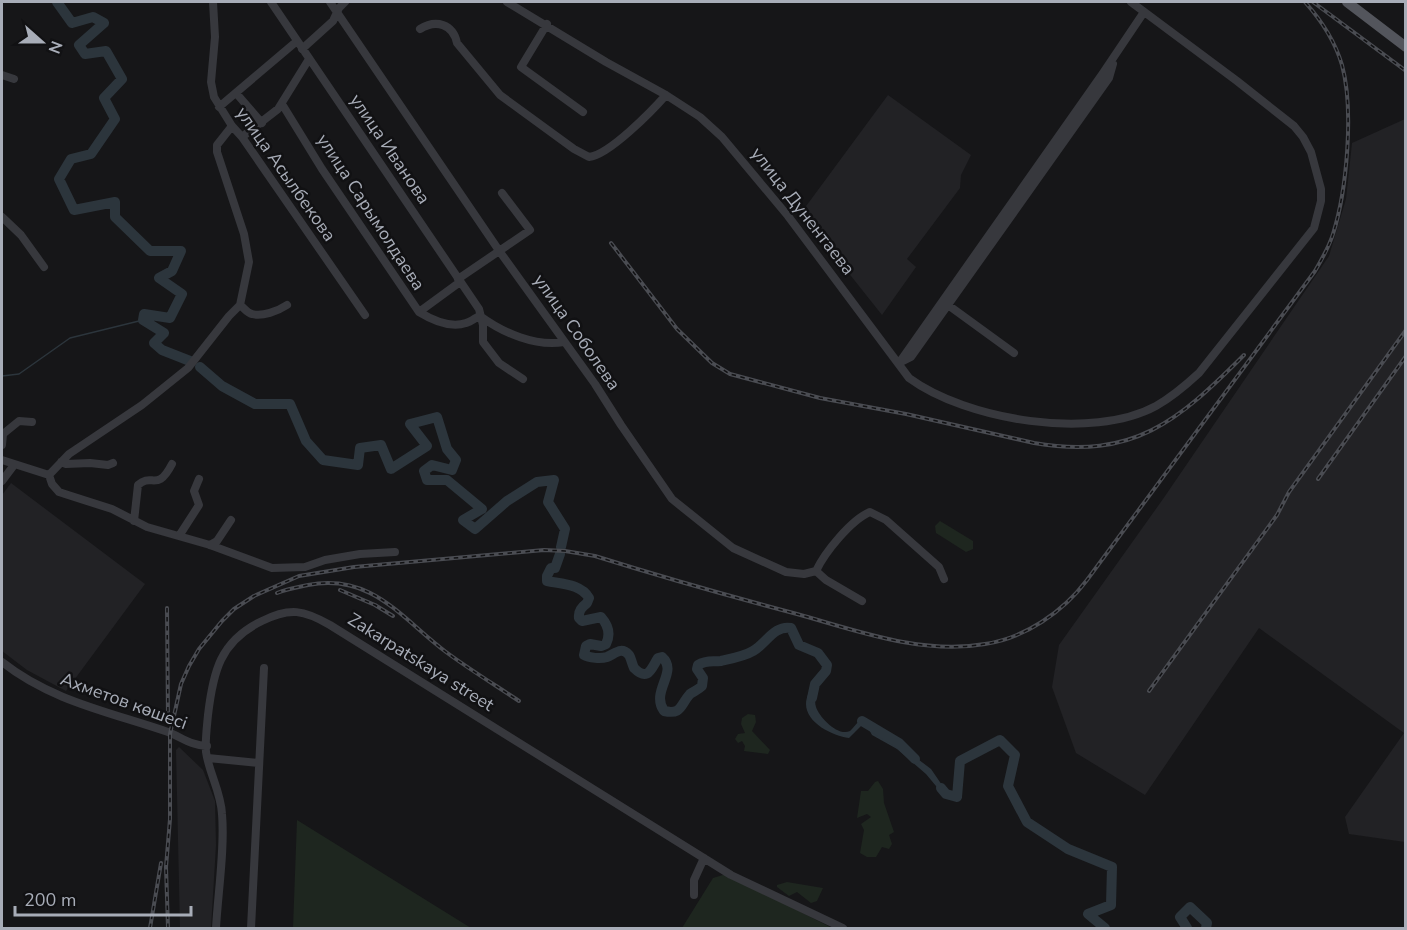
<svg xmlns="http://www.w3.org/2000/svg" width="1407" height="930" font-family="'Nunito Sans',sans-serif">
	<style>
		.built { fill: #222225 }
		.green { fill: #1e261f }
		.water { fill: #2c353c }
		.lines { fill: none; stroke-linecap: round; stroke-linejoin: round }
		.stream { stroke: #2c353c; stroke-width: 1.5 }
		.river { stroke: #2c353c; stroke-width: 10 }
		.minor { stroke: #37383d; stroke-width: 8 }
		.major { stroke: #53555c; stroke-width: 10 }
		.rail-casing { stroke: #4a4c52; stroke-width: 4 }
		.rail { stroke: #111113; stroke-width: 1.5; stroke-dasharray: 4.5; stroke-linecap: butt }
		.labels { text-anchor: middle; stroke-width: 5; stroke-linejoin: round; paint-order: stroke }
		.street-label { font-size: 18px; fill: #a8adb8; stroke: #111113 }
	</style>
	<rect width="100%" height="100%" fill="#161618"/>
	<!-- built -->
	<path class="built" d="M888 95 971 155 961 175 960 188 907 259 916 267 882 315 801 213Z
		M1405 119V842L1349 834 1345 817 1404 733 1259 628 1145 795 1076 753 1052 687 1059 645 1163 499 1329 256 1346 199 1352 143Z
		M11 483 145 584 66 691 27 670 2 651V495Z
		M179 747 203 770 215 801 216 845 211 928H180L176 750Z"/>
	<!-- green -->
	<path class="green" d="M940 521 973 541V549L966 552 936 533 935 526Z
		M748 714 755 715 756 722 752 731 770 750 768 754 744 751 745 746 742 741 738 743 735 739 738 734 745 733 741 724 742 718Z
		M878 781 883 789 884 803 894 832 889 835 892 844 889 849 882 847 876 857H867L860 853 864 830 861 824 871 817 867 814 857 818 861 791H868L875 782Z
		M297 820 471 928H293Z
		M726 874 832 928H682L713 878Z
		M787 882 823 888 817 901 811 903 797 892 789 896 777 887V885Z"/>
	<!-- water -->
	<path class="water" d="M812 685 817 687C816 694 814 701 816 707 819 717 838 737 850 731 853 728 857 723 860 720H865L882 736 894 741 931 769 944 788 949 792 952 791 951 800 946 798 926 774 897 749 872 735 867 726 862 725 849 738C833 736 806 723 806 704 806 697 810 691 812 685Z"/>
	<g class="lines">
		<!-- stream -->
		<path class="stream" d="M2 376 19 374 70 338 143 320"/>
		<!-- river -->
		<path class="river" d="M57 2 72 23 93 17 104 23 79 45 85 54 106 51 122 79 104 98 115 119 91 154 71 159 59 179 74 210 115 202V217L150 251H181L172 271 159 278 182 294 170 318 144 314 143 320 164 333 154 343 162 350 190 361
			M200 367 222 386 255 404H290L306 441 323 460 358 465 360 448 381 445 391 469 427 446 410 424 437 417 447 449 456 460 452 470 432 465 424 471 427 480H447L482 509 463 520 475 529 507 501 537 482 554 480 548 502 565 529 561 547
			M560 554 555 568H551L547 576V581C562 584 581 584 589 598L587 603C582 607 578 611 579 618L582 621 601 617C608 625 611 634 606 644L601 646 590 644 586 646 584 655C589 658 601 659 607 657 615 654 621 646 629 655 631 658 632 664 634 668 648 682 651 669 658 658L662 657C679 672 650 691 664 711 682 715 680 705 690 694 694 691 698 690 702 686L703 678 697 669 698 665C706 660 712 662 721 661 730 659 745 656 753 651 766 644 774 625 791 628L799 645 818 653 827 665 826 671 815 684 812 698
			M862 721 899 743 915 759
			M941 788 946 794 957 797 960 761 1000 740 1015 755 1008 786 1027 822 1068 849 1112 867 1111 905 1088 914 1105 928
			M1187 928 1180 917 1190 907 1207 923 1206 928"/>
		<!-- minor -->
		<path class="minor" d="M213 2 215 37 211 82 214 97 232 126 242 137 365 315
			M271 2 479 309 483 325V342L499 363 523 379
			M330 2 500 252 595 384 621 425 672 499 733 548 786 572 804 574 816 571 826 580 862 601
			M507 2 606 62 666 95 700 117 722 137 788 216 909 378C966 420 1092 441 1156 406 1172 397 1186 385 1199 373L1314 228 1321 201V189L1311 152 1303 137 1294 126 1237 81 1131 2
			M547 24 521 67 583 112
			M420 29C436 19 453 24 457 43L500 95 574 149 589 157C609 155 652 111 666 95
			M302 49 333 21 339 8 345 2
			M2 75 14 79
			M236 93 262 123
			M282 104 322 169 419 312C432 320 451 328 466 323 471 322 475 318 479 316
			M219 107 297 41
			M232 126 217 145V152L244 234 249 262 240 305C244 308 247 313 252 314 262 317 278 311 287 305
			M242 137 278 109 309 59
			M2 217 21 235 44 267
			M458 279 530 230 502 193
			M948 305 1014 353
			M419 312 460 282
			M480 316C503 333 536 347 564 342
			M901 362 911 357 1109 78 1113 64
			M899 363 1103 73 1144 12
			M2 445 3 434 19 421 32 422
			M2 460 49 475 52 484 59 492 65 494 112 509 147 527 210 545 272 568 305 567 325 560 360 554 395 552
			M61 462 66 464 90 463 108 465 113 463
			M49 475 69 454 142 405 188 368 229 316 240 305
			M2 481 14 465
			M134 521 138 485C152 472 157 493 172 464
			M179 536 199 505 194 491 199 479
			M210 545 217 541 231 520
			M816 571C825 552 851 520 870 512L886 520 939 567 944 579
			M2 662C51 701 110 712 168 732 181 737 192 746 207 746
			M208 758 259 763
			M694 895V880L704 858
			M216 928C218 893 225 848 222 814 221 792 209 773 206 752 205 740 207 726 208 715 213 672 220 641 262 621 290 607 304 610 330 625L731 875 843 928
			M251 928 264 668"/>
		<!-- major -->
		<path class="major" d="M1347 2 1406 47"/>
		<!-- rail casing -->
		<g class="rail-casing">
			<path id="rail" d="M1313 2 1406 71
				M611 243 677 329 712 363 730 374 820 398 906 414 1034 443C1134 460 1178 421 1244 355
				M1318 479 1406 356
				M340 590 375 605 393 616
				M277 593C287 589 298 587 308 585 372 573 401 618 446 652 469 669 495 685 519 701
				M167 608 168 719
				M1149 691 1277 515 1289 492 1406 330
				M150 928 161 863
				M168 928 166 867 170 819V734L181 684 189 666 199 649 222 621 234 609 254 596 299 576 354 567 544 550 565 551 595 556C662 577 729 596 797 614 858 631 922 655 985 644 1025 638 1063 612 1087 580L1315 271C1322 259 1329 247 1333 234 1347 190 1354 109 1342 65 1335 41 1321 20 1305 2"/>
		</g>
		<!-- rail -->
		<use href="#rail" class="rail"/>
	</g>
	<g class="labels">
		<!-- street labels -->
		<g class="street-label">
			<text transform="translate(390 149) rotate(56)" y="6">улица Иванова</text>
			<text transform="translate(286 174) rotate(55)" y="6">улица Асылбекова</text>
			<text transform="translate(803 211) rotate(52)" y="6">улица Дунентаева</text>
			<text transform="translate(371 212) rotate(57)" y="6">улица Сарымолдаева</text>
			<text transform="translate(577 332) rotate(55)" y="6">улица Соболева</text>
			<text transform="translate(421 662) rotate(32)" y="6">Zakarpatskaya street</text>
			<text transform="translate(124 701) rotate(20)" y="6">Ахметов көшесі</text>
		</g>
	</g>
	<!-- border -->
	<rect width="1407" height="930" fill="none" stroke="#a8adb8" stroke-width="6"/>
	<!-- north arrow -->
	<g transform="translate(42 42) rotate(111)" stroke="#111113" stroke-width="4.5" paint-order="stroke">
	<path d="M0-4.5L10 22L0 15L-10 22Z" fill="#a8adb8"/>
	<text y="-9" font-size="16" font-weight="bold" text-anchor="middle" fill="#a8adb8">N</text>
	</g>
	<!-- scale -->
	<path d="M15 906v9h176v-9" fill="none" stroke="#a8adb8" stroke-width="3"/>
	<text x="24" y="906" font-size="18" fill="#a8adb8" stroke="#111113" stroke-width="4.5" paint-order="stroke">200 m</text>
</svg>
